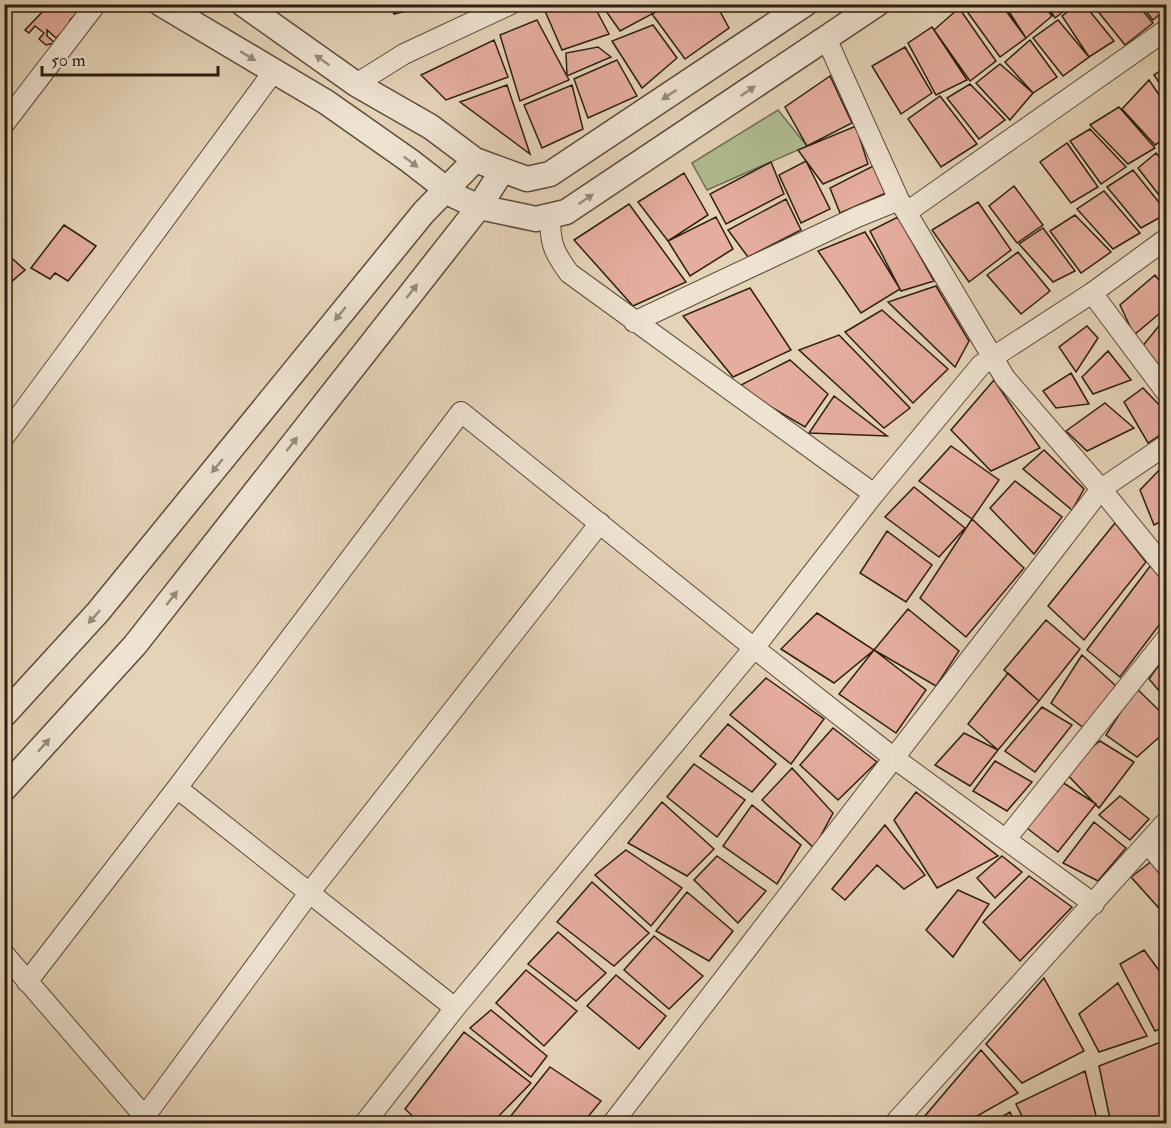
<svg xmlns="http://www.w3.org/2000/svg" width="1171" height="1128" font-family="'IM FELL Double Pica',serif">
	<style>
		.green { fill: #b1bd92; stroke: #6f6e51; stroke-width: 1.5 }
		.building { fill: #e5ad9e; stroke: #2d1e10; stroke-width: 1.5 }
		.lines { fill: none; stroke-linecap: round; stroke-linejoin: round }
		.minor-casing { stroke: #5b4b3a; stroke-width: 22 }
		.tertiary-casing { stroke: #5b4b3a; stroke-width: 27 }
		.minor { stroke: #eee2d1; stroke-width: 20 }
		.tertiary { stroke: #eee2d1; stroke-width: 24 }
		.oneway { fill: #978a7a }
	</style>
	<rect width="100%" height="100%" fill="#e5d3b8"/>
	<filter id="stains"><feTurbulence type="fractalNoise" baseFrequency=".00333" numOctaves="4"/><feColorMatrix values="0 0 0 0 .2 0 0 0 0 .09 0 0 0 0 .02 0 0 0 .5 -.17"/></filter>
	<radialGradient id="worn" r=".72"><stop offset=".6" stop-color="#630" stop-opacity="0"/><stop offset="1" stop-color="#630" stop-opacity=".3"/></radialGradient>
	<!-- green -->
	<path class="green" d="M778 110 807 146 707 190 692 163Z"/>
	<!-- building -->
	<path class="building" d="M50 4 70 6 77 13 70 20V25L56 38 47 30V36L55 43 46 45 39 39 44 33 35 26 29 33 25 30Z
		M391 4H423V7L394 14Z
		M563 4H593L609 34 562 50 545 11Z
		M601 4H649L652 14 620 31Z
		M670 4H716L729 28 685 59 652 14Z
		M973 4H1001L1026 38 1000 57 966 10Z
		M1004 4H1043L1052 16 1026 38Z
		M1046 4H1073L1055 18Z
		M1079 4H1084L1114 41 1089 57 1062 16Z
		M1092 4H1137L1153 23 1125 45Z
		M1140 4H1166V9L1153 20Z
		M959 8 996 61 970 81 934 30Z
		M537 20 569 80 520 101 500 35Z
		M1058 20 1089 57 1063 76 1033 38Z
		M653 25 677 58 642 88 612 41Z
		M932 27 967 80 936 95 908 43Z
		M494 40 508 77 446 100 421 75Z
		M1030 40 1057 77 1033 93 1005 62Z
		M598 47 611 57 567 76 566 53Z
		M905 47 932 93 901 114 872 66Z
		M617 60 637 96 588 118 574 79Z
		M1000 64 1033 93 1010 120 976 83Z
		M1166 67V93L1154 75Z
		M830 76 852 123 807 146 785 107Z
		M1149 80 1166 105V138L1155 145 1122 109Z
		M970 84 1005 120 979 139 947 98Z
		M507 85 530 154 460 102Z
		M572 85 583 129 542 148 524 105Z
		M940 96 977 144 941 167 908 119Z
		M1119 107 1155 148 1128 164 1090 125Z
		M856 126 868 164 823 184 798 150Z
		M1090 129 1126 167 1101 184 1070 141Z
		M1067 143 1098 187 1071 203 1040 162Z
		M1156 153 1166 165V204L1138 168Z
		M806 161 830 209 801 223 779 175Z
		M771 162 784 194 726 224 710 194Z
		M875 165 886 193 840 213 830 188Z
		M1133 170 1166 211V214L1141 228 1107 187Z
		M684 173 708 215 668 241 638 202Z
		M1014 186 1043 225 1017 243 989 206Z
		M1104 191 1140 233 1113 249 1077 209Z
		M786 199 801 230 748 257 728 230Z
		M978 202 1011 250 969 282 932 230Z
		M629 204 686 282 633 306 574 240Z
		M1075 215 1111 252 1081 273 1050 231Z
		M716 217 733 249 690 276 668 241Z
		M898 217 934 281 901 291 870 231Z
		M64 225 96 246 68 281 55 273 50 279 31 268Z
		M1043 228 1075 271 1053 282 1019 244Z
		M865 232 900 289 861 313 818 251Z
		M1018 252 1050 291 1021 314 987 275Z
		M6 253 25 270 4 288V255Z
		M1155 275 1166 289V308L1134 335 1120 305Z
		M936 286 969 341 955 367 888 302Z
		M750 288 791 350 733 377 683 316Z
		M882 310 948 369 913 403 845 332Z
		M1166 317V360L1156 368 1141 348Z
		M1087 326 1098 338 1076 372 1059 347Z
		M839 335 910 408 884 428 799 350Z
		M1108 351 1131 380 1093 394 1082 377Z
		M790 360 828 394 805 427 737 387Z
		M1071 373 1089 404 1056 408 1043 391Z
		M994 380 1040 448 991 471 951 430Z
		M1143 388 1166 412V431L1148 443 1124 402Z
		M834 396 887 436 809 433Z
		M1105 403 1134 428 1087 451 1066 431Z
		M951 446 999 480 972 519 919 481Z
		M1044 450 1084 489 1072 510 1023 469Z
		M1166 463V519L1154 525 1140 490Z
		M1015 481 1062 517 1034 554 990 508Z
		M914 487 965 528 939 557 885 517Z
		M972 519 1024 568 966 637 920 598Z
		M1115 523 1146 562 1084 640 1048 606Z
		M887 531 932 565 906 602 860 573Z
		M1151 565 1166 585V616L1120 677 1087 650Z
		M908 609 959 651 936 686 874 650Z
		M817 613 874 650 834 683 781 649Z
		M1046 620 1080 649 1039 701 1004 670Z
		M874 650 926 690 896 733 839 694Z
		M1082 655 1116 686 1085 729 1051 703Z
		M1166 655V699L1149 679Z
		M1008 673 1039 701 998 750 968 724Z
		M766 678 824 719 791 764 730 715Z
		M1136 688 1166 717V731L1137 757 1106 735Z
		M1042 707 1072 725 1035 772 1005 751Z
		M728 724 776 764 752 792 700 756Z
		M833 728 877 762 838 800 800 765Z
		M964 733 998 750 970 786 935 765Z
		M1100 741 1134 762 1099 808 1063 770Z
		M995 761 1032 782 1007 811 973 791Z
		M694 764 745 800 717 837 667 797Z
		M792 768 833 813 814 848 762 800Z
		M1062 782 1096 804 1058 852 1023 825Z
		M916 792 998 856 937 888 894 820Z
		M1120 796 1149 819 1130 840 1099 815Z
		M662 802 714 849 687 876 628 843Z
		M752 805 801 845 777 884 723 846Z
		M1094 822 1126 848 1098 881 1063 863Z
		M885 825 925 875 904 889 877 865 845 900 832 889Z
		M626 850 682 888 651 926 595 875Z
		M717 856 766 891 738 923 694 880Z
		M1002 856 1022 872 995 898 977 878Z
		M1152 861 1166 886V916L1131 877Z
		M1029 876 1072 907 1020 961 983 922Z
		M592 882 649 933 614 966 557 922Z
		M958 890 989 904 953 957 926 930Z
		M687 892 733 931 709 961 656 931Z
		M558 932 606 973 576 1001 528 964Z
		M654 936 703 976 669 1009 624 970Z
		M1144 950 1166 980V1027L1155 1031 1120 964Z
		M526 970 577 1011 544 1046 496 1003Z
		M616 975 666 1016 639 1049 587 1006Z
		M1044 978 1084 1051 1022 1083 986 1044Z
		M1118 983 1147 1036 1099 1052 1079 1014Z
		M491 1010 547 1056 531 1077 470 1028Z
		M464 1032 531 1083 491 1124H421L405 1109Z
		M1166 1040V1124H1111L1099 1066Z
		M981 1050 1018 1093 963 1124H918Z
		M550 1067 601 1101 582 1124 506 1122Z
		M1085 1071 1098 1124H1026L1016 1104Z
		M1010 1112 1016 1124H989Z"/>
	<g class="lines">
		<!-- minor casing -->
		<g class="minor-casing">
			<path id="minor" d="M826 38 899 200 1005 378 1101 489 1166 569
				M356 84 404 54 511 4
				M4 124 96 4
				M907 212 1166 30
				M550 216C550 243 553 251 569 273L874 494
				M1092 293 1166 392
				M634 322 857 217 899 200
				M4 437 274 71
				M177 788 455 1008
				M1006 839 1166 639
				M1147 843 1166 865
				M4 954 151 1124
				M27 982 177 788 461 412 754 648 894 758 1094 904
				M145 1116 310 892 600 523
				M364 1124 455 1008 754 648 874 494 981 365 1092 293 1166 239
				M612 1124 1101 489 1166 445
				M894 1124 1166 822"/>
		</g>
		<!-- tertiary casing -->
		<g class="tertiary-casing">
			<path id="tertiary" d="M161 4 326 102 410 161 455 196 479 207 536 219 566 212 877 4
				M243 4 356 84 431 127 475 160 527 179 550 174 805 4
				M4 715 98 612 424 212 475 160
				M4 789 135 645 479 207 502 171"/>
		</g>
		<!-- minor -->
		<use href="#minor" class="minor"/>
		<!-- tertiary -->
		<use href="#tertiary" class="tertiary"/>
	</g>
	<!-- one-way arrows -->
	<defs><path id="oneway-solid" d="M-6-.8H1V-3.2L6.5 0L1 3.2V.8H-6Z" transform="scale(1.5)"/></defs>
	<g class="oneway">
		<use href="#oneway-solid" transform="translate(248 56) rotate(31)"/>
		<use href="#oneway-solid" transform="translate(322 60) rotate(-145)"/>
		<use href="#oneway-solid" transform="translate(748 91) rotate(-34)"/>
		<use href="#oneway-solid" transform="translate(669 95) rotate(146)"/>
		<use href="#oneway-solid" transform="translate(411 162) rotate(37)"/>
		<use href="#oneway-solid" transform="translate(586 199) rotate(-34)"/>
		<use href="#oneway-solid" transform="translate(412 291) rotate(-52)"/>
		<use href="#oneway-solid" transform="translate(340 314) rotate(129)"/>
		<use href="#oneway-solid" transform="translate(292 444) rotate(-52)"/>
		<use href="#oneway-solid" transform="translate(217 466) rotate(129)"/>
		<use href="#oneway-solid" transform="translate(172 598) rotate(-52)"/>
		<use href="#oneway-solid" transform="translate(94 617) rotate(132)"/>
		<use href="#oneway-solid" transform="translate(44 745) rotate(-48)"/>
	</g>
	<!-- margin -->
	<rect width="1171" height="1128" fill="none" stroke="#e5d3b8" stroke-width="24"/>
	<rect x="6" y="6" width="1159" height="1116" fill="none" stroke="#2d1e10" stroke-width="3"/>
	<rect x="12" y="12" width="1147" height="1104" fill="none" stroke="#2d1e10" stroke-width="1.5"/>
	<!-- scale -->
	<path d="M42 66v9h176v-9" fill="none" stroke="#2d1e10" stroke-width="3"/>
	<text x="51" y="66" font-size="18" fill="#2d1e10" stroke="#eee2d1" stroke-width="4.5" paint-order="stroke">50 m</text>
	<rect width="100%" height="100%" filter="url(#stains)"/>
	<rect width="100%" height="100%" fill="url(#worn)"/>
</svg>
